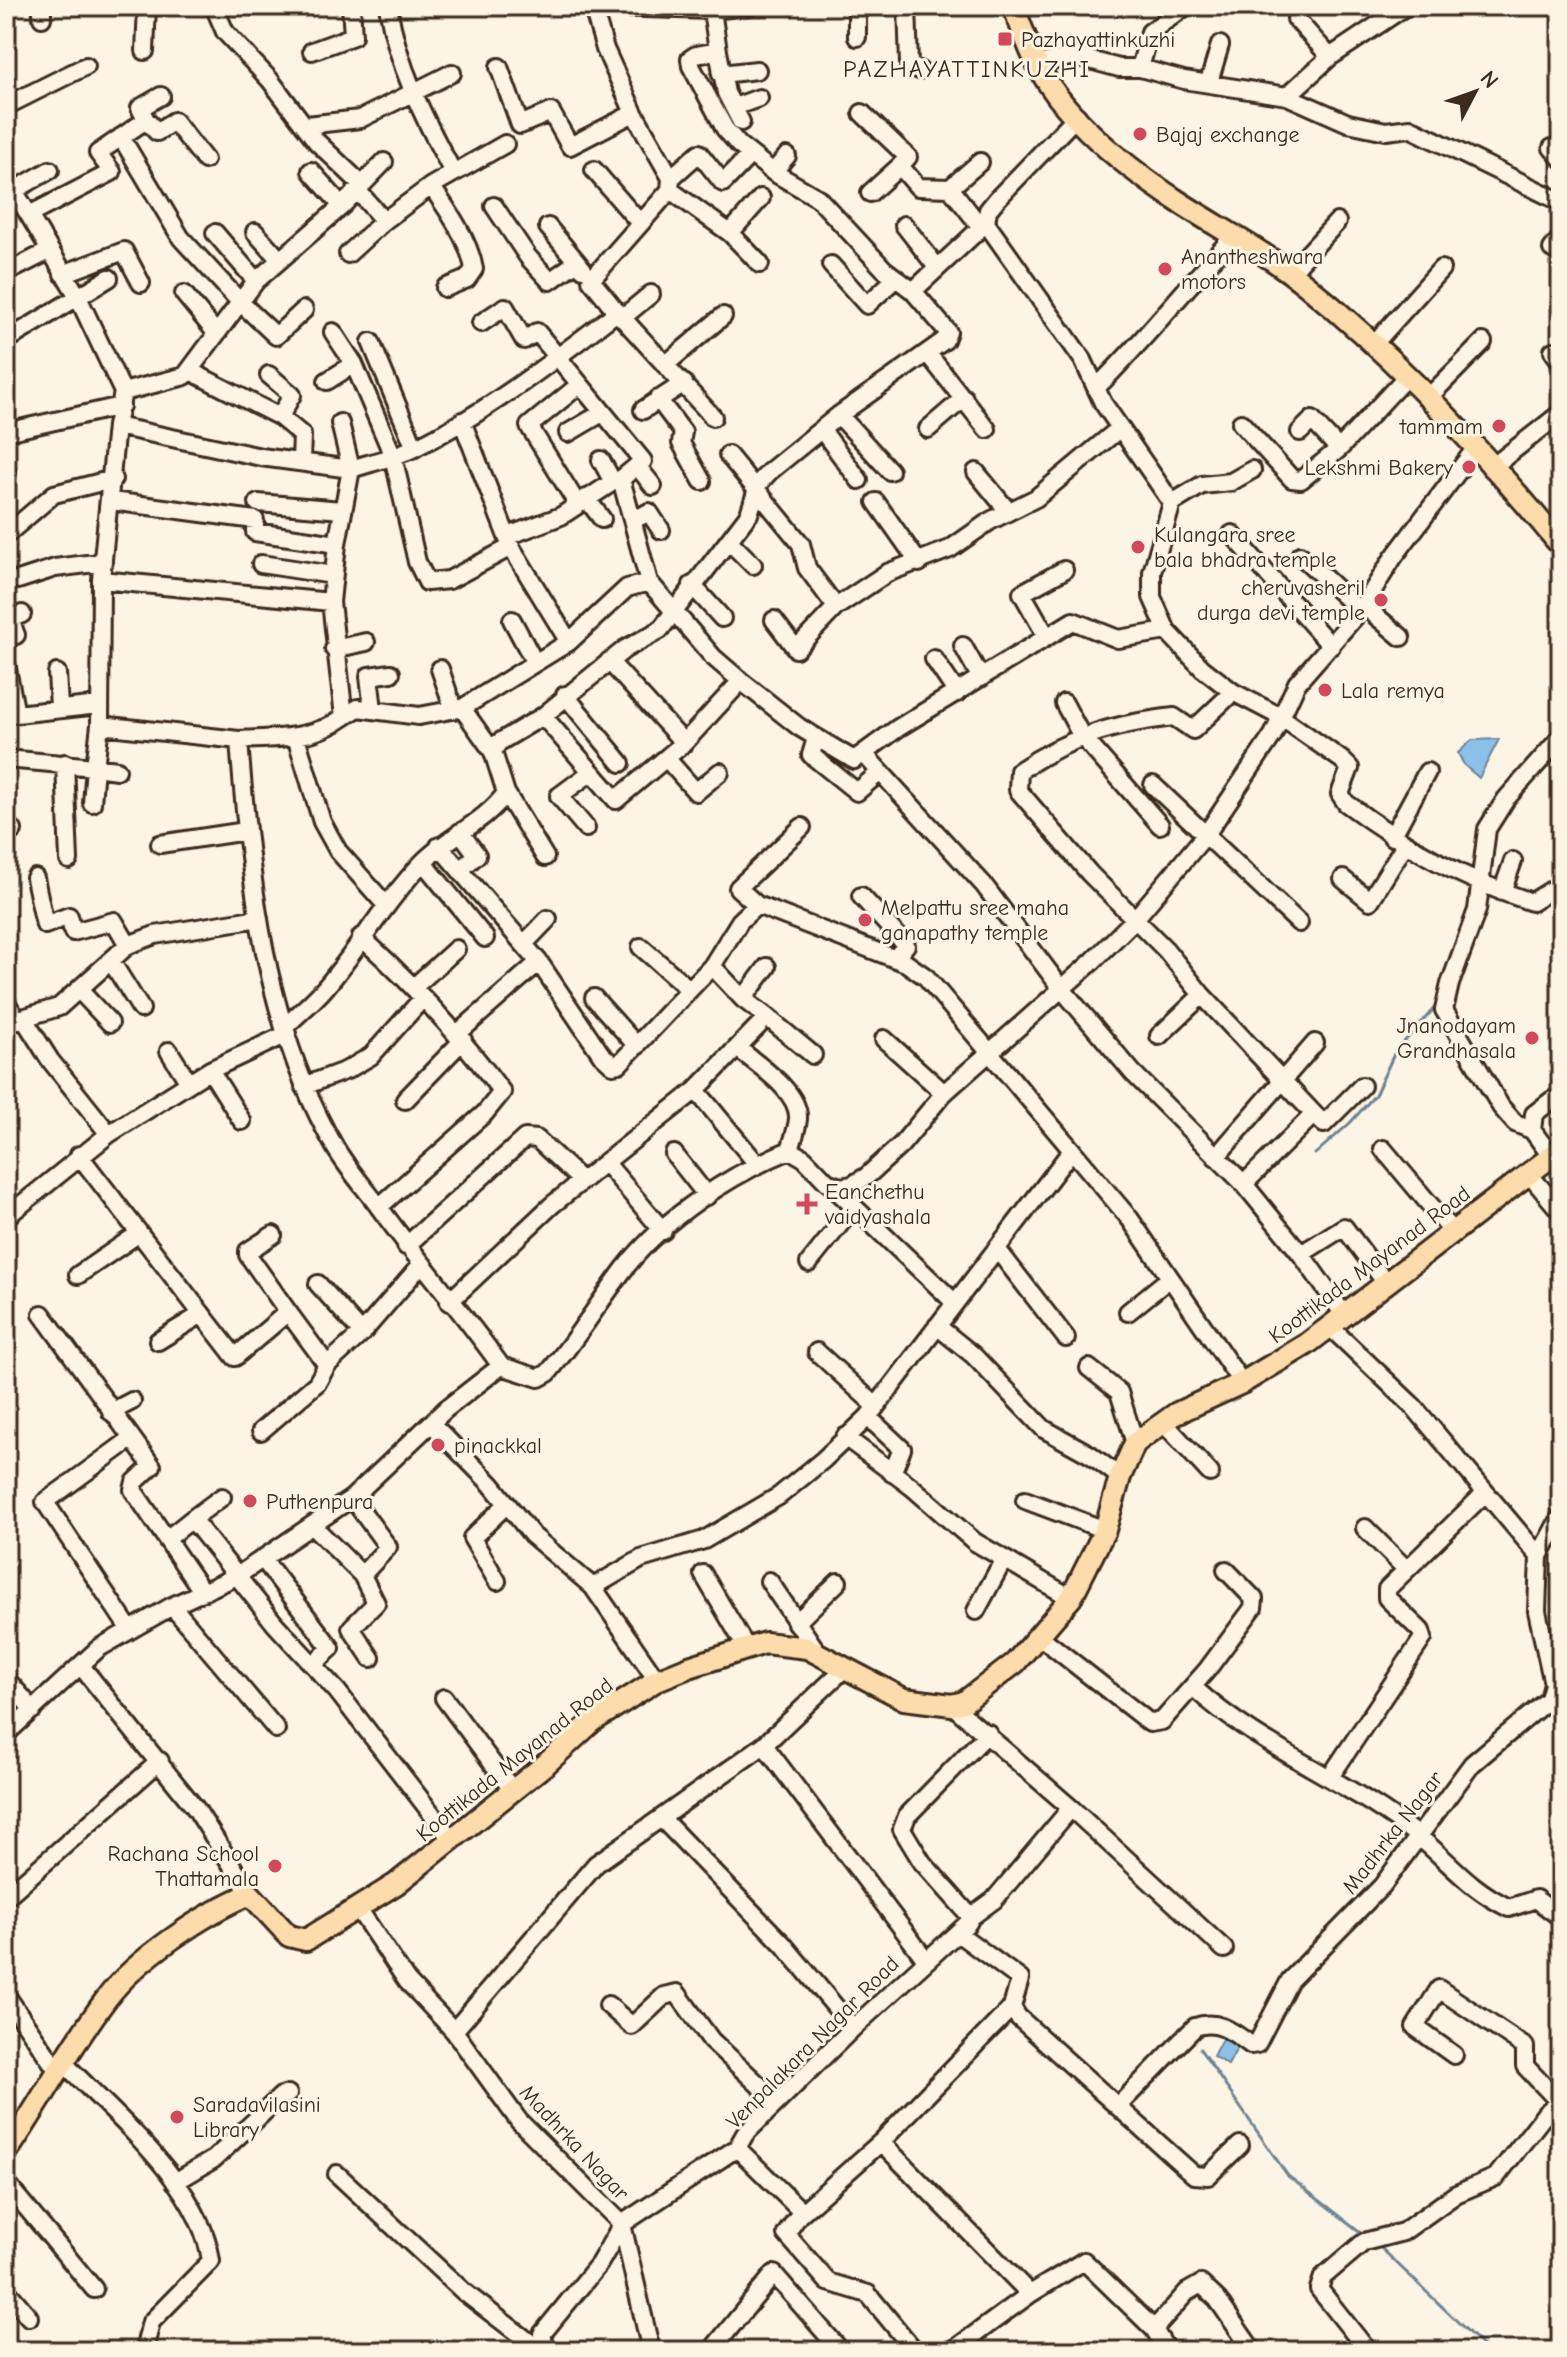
<svg xmlns="http://www.w3.org/2000/svg" width="1567" height="2357" font-family="'Comic Neue',sans-serif">
	<style>
		.water { fill: #8cc0e8; stroke: #6c8497; stroke-width: 2 }
		.lines { fill: none; stroke-linecap: round; stroke-linejoin: round }
		.stream { stroke: #6c8497; stroke-width: 3 }
		.minor-casing { stroke: #3b2a1e; stroke-width: 22 }
		.major-casing { stroke: #3b2a1e; stroke-width: 26 }
		.minor { stroke: #fcf5e5; stroke-width: 16 }
		.major { stroke: #fddcac; stroke-width: 20 }
		.poi-dot { fill: #d1495b; stroke: #fcf5e5; stroke-width: 3 }
		.labels { text-anchor: middle; stroke-width: 6; stroke-linejoin: round; paint-order: stroke }
		.poi-label { font-size: 22px; fill: #3b2a1e; stroke: #fcf5e5; text-anchor: start }
		.street-label { font-size: 22px; fill: #3b2a1e; stroke: #fcf5e5 }
		.neighbourhood-label { font-size: 24px; letter-spacing: 2px; fill: #3b2a1e; stroke: #fcf5e5 }
	</style>
	<rect width="100%" height="100%" fill="#fcf5e5"/>
	<filter id="ink" filterUnits="userSpaceOnUse"><feTurbulence type="fractalNoise" baseFrequency=".0125" numOctaves="2"/><feDisplacementMap in="SourceGraphic" scale="16" xChannelSelector="R" yChannelSelector="G"/><feConvolveMatrix kernelMatrix="1 2 1 2 8 2 1 2 1" color-interpolation-filters="sRGB"/></filter>
	<g filter="url(#ink)">
		<!-- water -->
		<path class="water" d="M1499 739 1479 778 1464 765 1458 753 1472 740Z
			M1225 2033 1241 2041 1228 2065 1213 2056Z"/>
		<g class="lines">
			<!-- stream -->
			<path class="stream" d="M1482 823 1485 812 1494 803
				M1472 870 1478 838
				M1315 1154 1350 1123 1375 1095 1395 1052 1438 1004
				M1200 2049 1288 2176 1363 2234
				M1380 2247 1488 2351"/>
			<!-- minor casing -->
			<g class="minor-casing">
				<path id="minor" d="M214 6 225 32 270 80 317 142 360 183
					M388 6C397 65 424 119 453 172
					M575 6 712 10 749 6
					M857 6V37
					M907 6 909 65 919 70
					M42 18V6
					M1296 19 1330 57
					M145 51 147 6
					M312 51 353 36 351 6
					M718 51 726 93 741 122
					M1037 64 1075 56 1119 68H1140L1184 80 1287 96 1348 123 1386 131 1410 128 1561 202
					M499 67 520 125 551 112 570 146 634 113
					M1140 68 1150 32 1186 6
					M721 74 757 70
					M1209 82 1220 45
					M1287 96 1330 57 1406 6
					M6 106 86 66
					M734 107 759 98
					M862 113 908 157 900 166
					M1077 116 997 199 988 210 986 223 1083 360 1103 403 1172 503 1152 572V597L1167 631 1202 668 1233 692 1281 717 1342 760 1350 768 1340 794 1346 803C1404 846 1463 880 1532 902L1561 884
					M146 120 140 108 161 96
					M307 125 360 119 452 73
					M121 137 181 238 241 303 276 336 304 310
					M1552 148 1561 158
					M594 170 639 222
					M311 171 342 206
					M773 172 787 156
					M6 177 77 295 123 392 116 426 101 580 100 725 239 740
					M671 178 699 153 723 183 750 155
					M431 186 505 144
					M950 188 980 162
					M15 190 50 170
					M357 190 384 221 431 186C448 210 469 240 474 269L467 279 445 288
					M670 190 730 233 760 264
					M870 193 900 166 918 187 950 188 981 227
					M494 206 528 257 550 281 577 262
					M29 215 112 172 98 153 146 120 157 132 174 121 205 160
					M904 225 936 266
					M548 227 583 269
					M255 232 280 260
					M215 233 256 281
					M730 233 761 198
					M1552 249 1561 238
					M348 254 384 221
					M831 265 867 305 895 279
					M1291 272 1337 222
					M6 273 49 251
					M63 274 124 251 141 283
					M913 291 986 223
					M184 294 216 333
					M617 312 713 417
					M622 318 651 294
					M481 323 505 307 524 340 537 332 643 461 621 479
					M333 332 354 364
					M7 340 109 278
					M371 342 415 448
					M1373 345 1441 269
					M1553 351 1561 362
					M928 354 987 429
					M665 365 723 316
					M190 371 280 417
					M269 375 292 395 280 417 302 435 301 461
					M327 381 354 364 393 456 417 562 427 582 449 580 511 547
					M578 386 529 426 578 505
					M1096 388C1145 340 1187 286 1234 236
					M123 392 185 376 256 281 342 206 384 162
					M658 399 683 432 681 443 702 481
					M1427 399 1483 342
					M643 410 684 383
					M839 415 890 471
					M462 421 511 547 569 642
					M1241 423 1292 479 1301 480 1339 449 1406 377
					M116 426 261 457 351 469 340 423
					M928 429 964 398
					M822 430 859 480
					M6 432 121 406
					M1300 432 1312 420 1339 449
					M568 433 602 413
					M728 455 801 544 807 568 836 607 887 573 950 549 990 521 1036 498 1120 428
					M601 460 613 482 621 479 649 582 713 657 741 681 799 727 854 760 898 728 1073 621 1118 639 1167 631
					M638 467 653 486
					M1491 468 1561 413
					M6 471 7 473
					M976 472 1008 511
					M586 498 602 519
					M111 501 255 520V532L337 544
					M876 502 919 563
					M258 503 342 510
					M1172 503 1202 485 1231 482 1252 470
					M634 520 649 512 661 530
					M1232 534 1331 646
					M6 535 54 494 113 479
					M508 536 561 516 613 482
					M729 541 753 565
					M1300 555 1360 611
					M261 564 333 575
					M18 580 55 568 103 562
					M101 580 331 602
					M692 585 722 618
					M1363 605 1401 637
					M512 620 535 663
					M774 620 796 649 836 607
					M1047 637 1022 593 1064 570
					M6 638 16 635 10 619 22 614
					M963 646 981 678
					M334 649 366 642
					M934 659 957 693
					M609 661 684 743
					M6 664 16 714 99 705
					M440 669 454 710
					M57 673 59 707
					M1233 692 1193 730 1174 717C1113 724 1069 737 1019 771L1018 790 1090 874 1166 950 1202 995 1314 1114
					M565 695 621 763
					M1064 703 1081 735 1160 825
					M462 708 493 752
					M373 710 369 676 391 673
					M543 716 616 800 684 743 741 681
					M344 717 358 708 419 716 462 708 569 642 627 588 649 582
					M296 737 322 822 338 851 385 904
					M816 738 811 755 857 792 880 772
					M865 755 983 884 1061 988 1133 1073 1244 1184 1301 1254 1345 1316
					M6 759 95 767 100 725
					M667 759 696 792 720 772
					M65 763 69 860
					M1153 785 1299 923
					M506 793 545 857
					M92 803 95 767 117 770
					M586 828 559 796 590 773
					M6 831 13 830
					M1392 837 1427 772
					M160 844 246 831
					M439 846 539 962 601 1054 613 1065 619 1064 712 966 740 921 757 905 906 963 926 977 1130 1219 1242 1383
					M423 862 485 938
					M460 870 477 855 460 832
					M35 878 45 925 69 916 73 932 114 921 128 945
					M1343 879 1370 901 1404 846
					M1502 892 1513 861
					M861 896 906 945 895 959
					M757 905 738 888 802 827
					M361 937C414 985 460 1035 502 1092L485 1113 379 1207
					M524 944 548 919
					M641 947 689 989
					M111 961 141 1009
					M712 966 743 999 767 1017
					M415 986 456 949
					M80 991 110 1023
					M594 998 637 1046
					M743 999 767 967
					M6 1002 18 1021
					M24 1019 50 1060 109 1134
					M6 1023 59 1007 128 945 155 935 259 918
					M285 1027C298 1014 313 1002 325 988 359 948 385 902 422 863 448 836 483 824 506 793L493 752 498 743 543 716 625 649 660 630 749 514 759 483 769 472 839 415 945 340 948 332 913 291 884 269 818 198 773 172 739 145 725 129 691 66 690 59 696 55 718 51 712 10
					M457 1034 539 962
					M1159 1036 1202 995
					M884 1039 944 1093
					M739 1049C757 1065 800 1091 798 1119 797 1129 793 1140 790 1150
					M169 1051 189 1083
					M210 1070 242 1121
					M304 1086 347 1070 371 1056 423 998
					M696 1090 757 1164
					M405 1100 463 1040
					M1532 1130 1534 1114 1552 1100
					M1383 1149 1452 1231
					M674 1154 707 1196
					M79 1155 235 1357 288 1312 327 1365
					M1551 1156 1532 1130 1515 1123 1501 1107 1444 1010 1450 984 1477 910 1487 829 1506 799 1561 737
					M1216 1157 1315 1043
					M605 1162 663 1231
					M1529 1174 1561 1212
					M830 1184 953 1301
					M1244 1184 1314 1114 1324 1124 1362 1086
					M6 1217 109 1134 210 1070 287 1034
					M273 1235 248 1251V1255L288 1312
					M406 1246 525 1138 537 1139 582 1181
					M997 1249 1066 1338
					M1301 1254 1344 1227 1386 1283
					M809 1263 853 1208
					M78 1275 138 1234
					M318 1284 362 1333
					M449 1302 552 1205 696 1090 767 1017 813 1055
					M1128 1312 1170 1278
					M42 1314 152 1466 135 1482 133 1490 202 1591
					M937 1326 973 1355 1044 1429 1091 1455 1120 1477
					M158 1341 202 1314
					M817 1352 876 1406
					M501 1366C462 1311 418 1261 379 1207 365 1188 348 1169 336 1149 265 1028 249 877 239 740 277 738 313 740 344 717L331 602 337 544 351 469C373 462 396 457 416 447 488 412 554 360 617 312L591 280 670 190 671 178 634 113 605 49 593 8
					M1089 1368 1119 1392 1135 1443
					M111 1412 132 1401
					M868 1417 902 1449 892 1473
					M431 1423 491 1484 532 1535 593 1587 657 1680
					M1164 1423 1210 1473
					M261 1431 317 1383 327 1365 362 1333 420 1266
					M845 1437 912 1487 975 1542 1071 1598
					M222 1497 192 1519 275 1624 337 1691 452 1840
					M352 1498 388 1547 362 1575 376 1603 351 1628 371 1658
					M1025 1500 1105 1530
					M312 1525 362 1575
					M1365 1528 1406 1569
					M168 1538 192 1519
					M1539 1556 1561 1516
					M263 1559 331 1648 314 1664
					M703 1574 746 1647
					M497 1581 472 1538 506 1505
					M769 1581 818 1653
					M593 1587 641 1559 704 1540 779 1496 823 1460 868 1417 1072 1150
					M172 1606 276 1729
					M976 1611 1004 1559
					M796 1623 838 1582
					M130 1630 45 1502 131 1439
					M1038 1635 1150 1723 1162 1721 1207 1670 1253 1608 1254 1599 1226 1570
					M81 1666 196 1809 250 1894
					M8 1681 33 1710
					M1193 1687C1259 1748 1348 1780 1418 1836 1452 1864 1468 1888 1509 1908L1536 1899 1561 1918
					M444 1698 513 1791
					M952 1705 1071 1808 1224 1949
					M6 1734 99 1648 172 1606 237 1576 352 1498 446 1409 501 1366 539 1378 548 1373C576 1340 599 1302 625 1268 665 1217 731 1174 790 1150L804 1158 827 1182 840 1187 852 1185 867 1176 901 1145 944 1093 1093 961 1135 919 1207 833 1273 735 1297 683 1360 611 1393 558 1475 449
					M764 1745 926 1960
					M1330 1777 1423 1638 1421 1631 1387 1598V1589L1485 1493
					M663 1820 783 1944 853 2028
					M6 1897 160 1761
					M359 1910 407 1981 454 2031 519 2121 622 2224 651 2351
					M971 1917 994 1900 1071 1808
					M959 1934 1020 1979 1012 2007 1018 2017 1194 2175 1208 2176 1240 2145
					M6 1995 57 2070
					M608 2005 632 2026 664 1996 677 1993 711 2040 777 2102
					M454 2031 596 1864 764 1745 845 1668
					M1454 2055 1415 2027 1439 1989 1525 2047V2066L1559 2102
					M63 2062C114 2115 201 2185 211 2261L151 2322 144 2351
					M1118 2106 1195 2027C1218 2019 1233 2032 1251 2045L1257 2044 1290 1980 1382 1886 1472 1764 1549 1699 1553 1684 1537 1611 1539 1556 1414 1407 1329 1326
					M881 2142 1030 2294
					M737 2148 802 2212
					M337 2174 464 2292 541 2351
					M175 2182 214 2159 281 2096 288 2094
					M6 2183 94 2289
					M6 2290 29 2317
					M1154 2329 1187 2292 1201 2284 1217 2299 1253 2351
					M546 2351 542 2334 599 2264 622 2224 737 2148 745 2134 853 2028 968 1923 971 1917 922 1862 902 1829 907 1816 988 1733
					M711 2351 774 2274 841 2351
					M915 2351 868 2294 828 2282 786 2234 799 2215 881 2142 1012 2007
					M952 2351 1030 2294 1084 2261 1154 2329 1167 2351
					M1368 2351 1319 2289 1323 2277 1364 2242 1403 2232 1456 2194 1496 2177 1546 2113 1561 2100"/>
			</g>
			<!-- major casing -->
			<g class="major-casing">
				<path id="major" d="M1013 6C1021 25 1027 44 1036 62 1064 119 1127 168 1179 202 1221 229 1267 253 1306 285 1399 361 1485 453 1561 546
					M6 2153C41 2102 69 2048 107 1998 136 1959 205 1913 250 1894L289 1936 306 1940 396 1884 547 1763 593 1721 657 1680 689 1667 765 1643 807 1648 904 1699 952 1705 964 1702 1015 1663 1071 1598 1105 1530 1120 1477 1135 1443 1177 1413 1242 1383 1307 1344 1561 1149"/>
			</g>
			<!-- minor -->
			<use href="#minor" class="minor"/>
			<!-- major -->
			<use href="#major" class="major"/>
		</g>
	</g>
	<!-- markers -->
	<g class="poi-dot">
		<rect x="997" y="31" width="16" height="16" rx="4"/>
		<circle cx="1140" cy="134" r="8"/>
		<circle cx="1165" cy="269" r="8"/>
		<circle cx="1499" cy="426" r="8"/>
		<circle cx="1469" cy="467" r="8"/>
		<circle cx="1138" cy="547" r="8"/>
		<circle cx="1381" cy="600" r="8"/>
		<circle cx="1325" cy="690" r="8"/>
		<circle cx="865" cy="920" r="8"/>
		<circle cx="1532" cy="1038" r="8"/>
		<path d="M803 1192h8v8h8v8h-8v8h-8v-8h-8v-8h8z"/>
		<circle cx="438" cy="1445" r="8"/>
		<circle cx="250" cy="1501" r="8"/>
		<circle cx="275" cy="1866" r="8"/>
		<circle cx="177" cy="2117" r="8"/>
	</g>
	<g class="labels">
		<!-- poi labels -->
		<g class="poi-label">
			<text x="1021" y="47">Pazhayattinkuzhi</text>
			<text x="1156" y="142">Bajaj exchange</text>
			<text x="1181" y="264">Anantheshwara<tspan x="1181" dy="25">motors</tspan></text>
			<text x="1483" y="434" text-anchor="end">tammam</text>
			<text x="1453" y="475" text-anchor="end">Lekshmi Bakery</text>
			<text x="1154" y="542">Kulangara sree<tspan x="1154" dy="25">bala bhadra temple</tspan></text>
			<text x="1365" y="595" text-anchor="end">cheruvasheril<tspan x="1365" dy="25">durga devi temple</tspan></text>
			<text x="1341" y="698">Lala remya</text>
			<text x="881" y="915">Melpattu sree maha<tspan x="881" dy="25">ganapathy temple</tspan></text>
			<text x="1516" y="1033" text-anchor="end">Jnanodayam<tspan x="1516" dy="25">Grandhasala</tspan></text>
			<text x="825" y="1199">Eanchethu<tspan x="825" dy="25">vaidyashala</tspan></text>
			<text x="454" y="1453">pinackkal</text>
			<text x="266" y="1509">Puthenpura</text>
			<text x="259" y="1861" text-anchor="end">Rachana School<tspan x="259" dy="25">Thattamala</tspan></text>
			<text x="193" y="2112">Saradavilasini<tspan x="193" dy="25">Library</tspan></text>
		</g>
		<!-- street labels -->
		<g class="street-label">
			<text transform="translate(1369 1264) rotate(-37)" y="8">Koottikada Mayanad Road</text>
			<text transform="translate(514 1759) rotate(-39)" y="8">Koottikada Mayanad Road</text>
			<text transform="translate(1392 1832) rotate(-52)" y="8">Madhrka Nagar</text>
			<text transform="translate(812 2042) rotate(-45)" y="8">Venpalakara Nagar Road</text>
			<text transform="translate(575 2142) rotate(47)" y="8">Madhrka Nagar</text>
		</g>
		<!-- neighbourhood labels -->
		<g class="neighbourhood-label">
			<text x="967" y="77">PAZHAYATTINKUZHI</text>
		</g>
	</g>
	<!-- margin -->
	<rect width="1567" height="2357" fill="none" stroke="#fcf5e5" stroke-width="32"/>
	<rect x="16" y="16" width="1535" height="2325" fill="none" stroke="#3b2a1e" stroke-width="3" filter="url(#ink)"/>
	<!-- north arrow -->
	<g transform="translate(1475 92) rotate(49)" stroke="#fcf5e5" stroke-width="6" paint-order="stroke">
	<path d="M0-6L14 30L0 20L-14 30Z" fill="#3b2a1e"/>
	<text y="-12" font-size="22" font-weight="bold" text-anchor="middle" fill="#3b2a1e">N</text>
	</g>
</svg>
